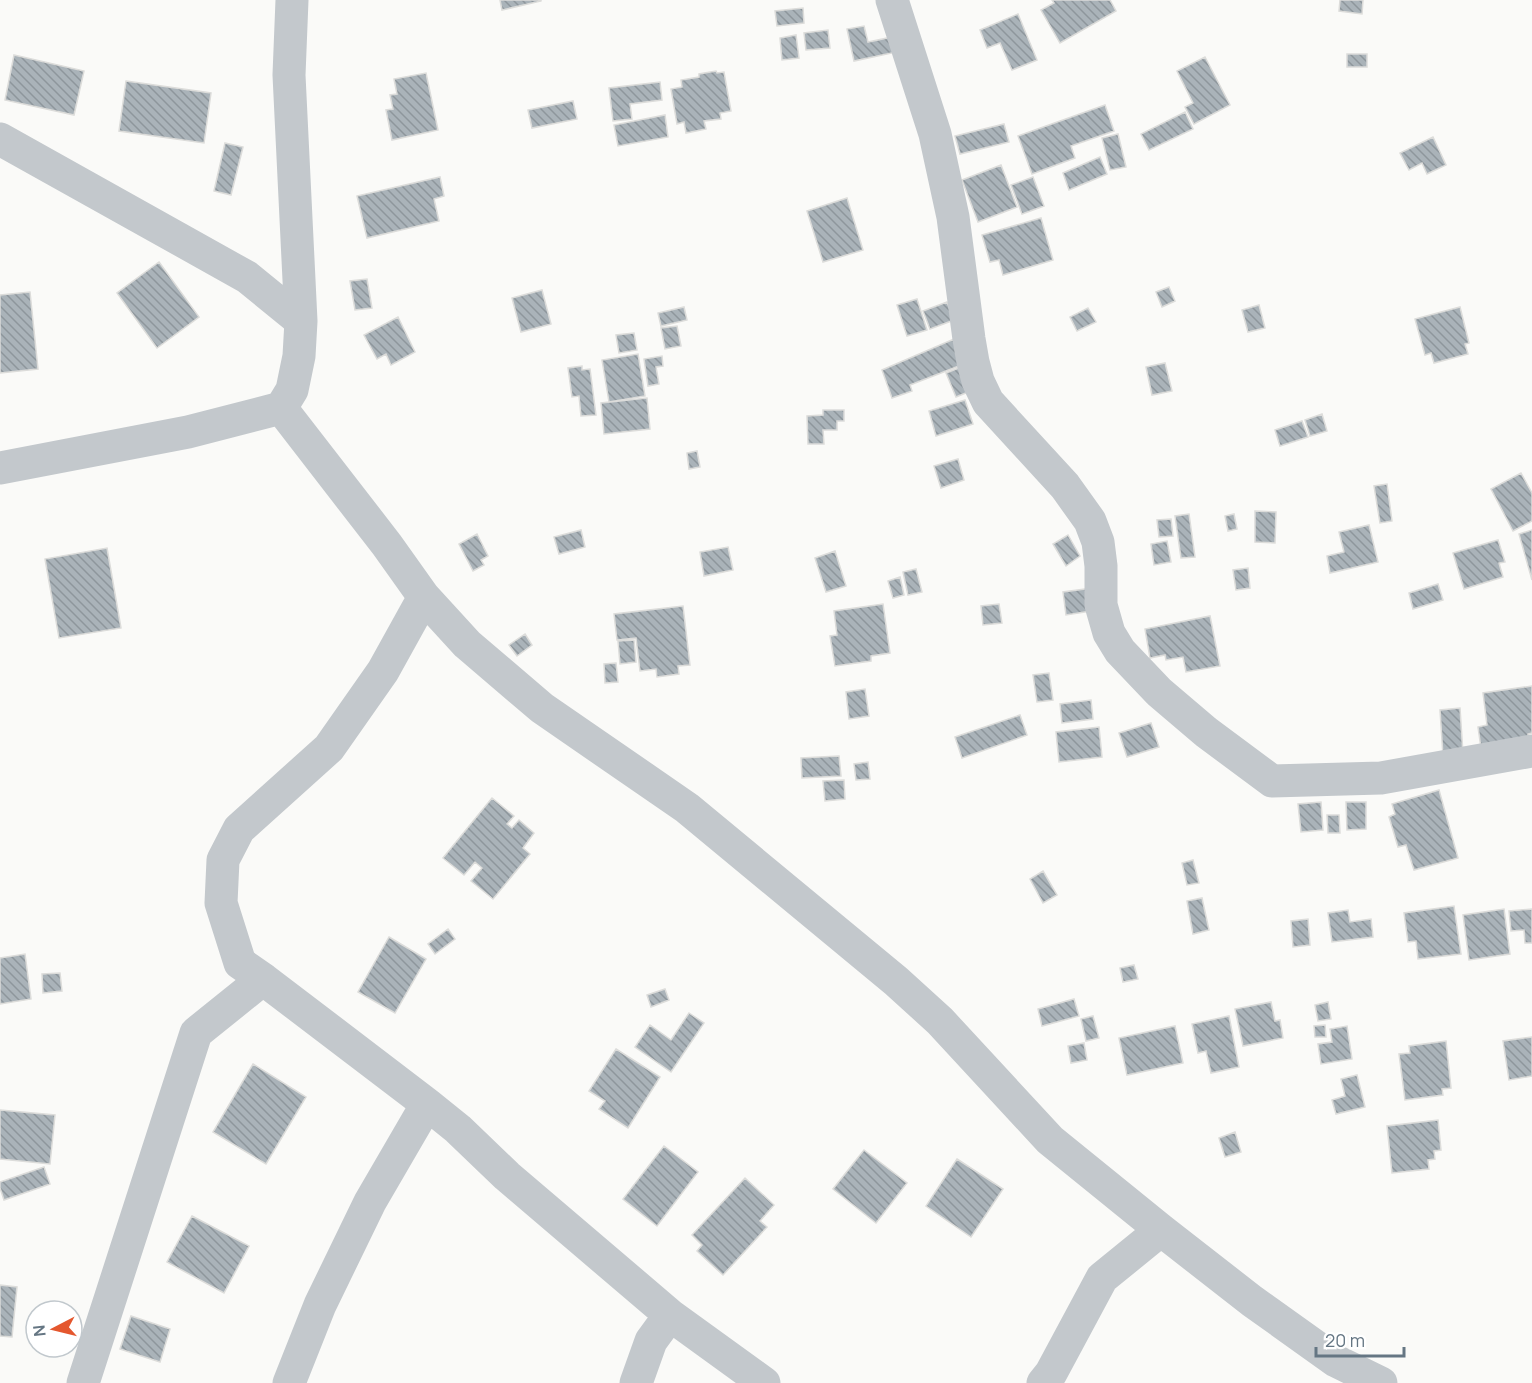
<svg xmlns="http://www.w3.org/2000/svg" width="1532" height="1383" font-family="Manrope,sans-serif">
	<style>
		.building { fill: url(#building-back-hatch); stroke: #dcdcda; stroke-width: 1.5 }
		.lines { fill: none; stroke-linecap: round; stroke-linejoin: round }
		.minor { stroke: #c3c8cc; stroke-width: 33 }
	</style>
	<defs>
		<pattern id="building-back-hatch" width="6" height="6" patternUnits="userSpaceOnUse" patternTransform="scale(1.5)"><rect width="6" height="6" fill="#aab3b9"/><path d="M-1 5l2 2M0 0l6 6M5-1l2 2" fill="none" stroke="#8e969c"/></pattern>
	</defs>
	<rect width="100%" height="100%" fill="#fafaf8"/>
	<!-- building -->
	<path class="building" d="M500 0H541V1L502 10Z
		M1052 0H1110L1116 11 1060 43 1041 10 1054 3Z
		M1340 0H1363L1362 14 1339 11Z
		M803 8 804 23 777 26 775 11Z
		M1018 14 1037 60 1012 70 1000 43 987 48 980 30Z
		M864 26 868 42 897 36 901 51 854 61 847 29Z
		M828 30 830 48 806 50 804 33Z
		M796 35 799 58 782 60 780 38Z
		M1347 54H1367V67H1347Z
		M14 55 84 71 74 115 5 100Z
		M1205 57 1230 105 1194 124 1185 107 1193 103 1177 71Z
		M716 71 717 73 724 72 731 111 720 113 721 119 704 121 706 129 686 133 684 122 677 124 671 89 682 87 681 80 699 77V74Z
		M426 73 438 130 392 140 386 110 393 109 390 95 397 94 394 79Z
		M126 81 211 93 204 143 119 131Z
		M660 82 662 100 630 104 632 119 613 121 609 88Z
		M573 101 577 119 532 128 528 110Z
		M1105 105 1114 131 1071 146 1075 158 1032 174 1018 136Z
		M1185 112 1193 129 1149 150 1141 134Z
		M665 115 668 137 618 146 614 125Z
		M1004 124 1009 142 960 154 955 136Z
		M1118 134 1126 167 1110 170 1102 138Z
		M1433 137 1446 165 1427 174 1422 163 1409 170 1400 153Z
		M225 143 243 147 231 195 214 191Z
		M1100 157 1107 174 1069 190 1063 173Z
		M1001 165 1017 207 978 222 962 180Z
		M440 177 444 196 434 199 439 221 367 238 357 196Z
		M1033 177 1044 206 1022 214 1011 185Z
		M847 198 863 250 823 262 807 211Z
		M1041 218 1053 260 1003 275 999 260 990 262 982 235Z
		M159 262 199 317 157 348 117 293Z
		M367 279 372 308 355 310 350 281Z
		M1169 287 1175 301 1162 307 1156 292Z
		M542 290 551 324 521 332 512 298Z
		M30 292 38 369 0 373V295Z
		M917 299 927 330 907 336 897 305Z
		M947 302 954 320 930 329 923 311Z
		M1259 305 1265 328 1248 332 1242 310Z
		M684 307 687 320 661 326 658 313Z
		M1460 307 1469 343 1465 344 1468 354 1434 363 1431 353 1425 355 1415 319Z
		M1088 308 1096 322 1077 331 1070 317Z
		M398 317 415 352 391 365 386 354 377 359 364 335Z
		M677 326 681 346 665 349 661 328Z
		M634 333 637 350 619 353 616 335Z
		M954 339 964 364 910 385 912 391 892 398 882 370Z
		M638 354 645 396 609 402 602 360Z
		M662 356 663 366 656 367 659 384 648 386 644 359Z
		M1165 363 1172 391 1152 395 1146 367Z
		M582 366V370L590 369 596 415 581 416 579 396 572 397 568 368Z
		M964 366 973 390 956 397 946 373Z
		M647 398 650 429 604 434 601 403Z
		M965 400 973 424 936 436 929 411Z
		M823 410H844V421H837V430H823L824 444H808L807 416 823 415Z
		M1322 414 1327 431 1310 436 1305 420Z
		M1302 421 1308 437 1280 446 1275 430Z
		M697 451 700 467 689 469 687 453Z
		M958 459 964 480 941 488 934 466Z
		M1521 473 1532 493V521L1513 531 1491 489Z
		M1387 484 1392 521 1380 523 1374 486Z
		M1255 511 1276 512 1275 543 1255 542Z
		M1189 514 1195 557 1181 558 1175 516Z
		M1234 514 1237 529 1228 531 1225 516Z
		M1171 519 1173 536 1159 537 1157 520Z
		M1369 525 1378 562 1330 573 1327 556 1344 552 1339 532Z
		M581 530 585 547 559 554 554 537Z
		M1532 530V580L1519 534Z
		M477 534 488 556 481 560 484 565 473 571 459 544Z
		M1068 535 1080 556 1066 566 1053 544Z
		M1498 540 1505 562 1499 563 1503 577 1464 589 1453 553Z
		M1167 541 1171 562 1154 565 1151 544Z
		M728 547 733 570 704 576 700 552Z
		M107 548 121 628 59 638 45 559Z
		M835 551 846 586 826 592 815 558Z
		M1248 568 1250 588 1236 590 1233 570Z
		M916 569 922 592 908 595 903 572Z
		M900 577 904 595 893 598 888 581Z
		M1438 584 1443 600 1413 609 1409 593Z
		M1107 586 1110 608 1066 615 1063 592Z
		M883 604 890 653 871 656V661L835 666 830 636 837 635 834 611Z
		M999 604 1002 623 983 625 981 606Z
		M683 606 690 665 678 666 679 674 657 677 656 669 640 671 636 638 617 640 614 614Z
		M1210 616 1220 666 1186 672 1183 657 1166 660 1165 655 1150 658 1145 629Z
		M525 634 532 645 517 656 509 645Z
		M634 640 636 662 620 664 618 641Z
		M616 663 618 682 605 683 604 664Z
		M1049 673 1053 700 1037 702 1033 675Z
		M1532 686V733L1528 734 1529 741 1481 748 1478 727 1487 725 1483 693Z
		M865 689 869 716 849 719 846 692Z
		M1091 700 1093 719 1062 723 1060 704Z
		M1460 708 1463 754 1443 756 1440 710Z
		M1020 715 1027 735 962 758 955 737Z
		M1151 723 1159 747 1127 757 1119 733Z
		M1099 727 1102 757 1059 762 1056 732Z
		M839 756 841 776 802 778 801 758Z
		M868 762 870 779 856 780 854 764Z
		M844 780 845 799 825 801 823 781Z
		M1439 790 1458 858 1414 870 1406 845 1398 847 1389 817 1395 814 1392 804Z
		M492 798 514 816 507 824 512 828 519 820 534 833 523 848 530 854 493 899 471 881 482 868 475 862 464 875 443 858Z
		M1321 802 1323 830 1301 832 1298 804Z
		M1346 802H1366V829L1347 830Z
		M1327 815H1339L1340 833H1328Z
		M1193 860 1199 883 1187 885 1182 863Z
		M1043 871 1057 895 1043 903 1030 879Z
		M1202 898 1209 930 1193 934 1187 901Z
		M1454 906 1461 954 1418 959 1416 941 1408 942 1404 913Z
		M1504 909 1510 954 1469 960 1463 915Z
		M1532 909V943H1525L1524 930 1511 931 1509 911Z
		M1348 910 1350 922 1371 919 1373 937 1332 942 1328 913Z
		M1308 919 1310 945 1293 947 1291 921Z
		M448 929 455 939 435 954 428 944Z
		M389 937 426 959 395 1013 358 992Z
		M25 954 31 999 0 1004V958Z
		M1134 965 1138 979 1123 982 1120 968Z
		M60 973 62 991 43 993 42 974Z
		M665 989 669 1000 651 1007 647 995Z
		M1074 999 1079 1016 1042 1026 1038 1009Z
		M1271 1002 1275 1021 1280 1020 1283 1038 1243 1046 1235 1009Z
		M1328 1002 1331 1019 1318 1021 1315 1005Z
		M689 1013 704 1023 671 1072 635 1047 650 1025 671 1040Z
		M1093 1016 1099 1038 1086 1041 1081 1019Z
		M1229 1016 1239 1067 1211 1073 1206 1051 1198 1053 1192 1024Z
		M1325 1025 1326 1037H1315L1314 1026Z
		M1175 1026 1183 1063 1127 1075 1119 1038Z
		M1347 1026 1352 1059 1321 1064 1318 1044 1332 1042 1330 1029Z
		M1532 1037V1076L1509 1080 1503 1041Z
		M1446 1041 1451 1088 1442 1089 1443 1095 1405 1100 1399 1054 1410 1053 1409 1046Z
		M1084 1043 1087 1060 1071 1063 1068 1046Z
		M616 1049 660 1077 628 1128 599 1109 605 1101 589 1091Z
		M253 1064 306 1097 266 1164 213 1132Z
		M1357 1075 1365 1107 1336 1114 1332 1100 1345 1096 1341 1079Z
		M0 1110 55 1115 50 1164 0 1159Z
		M1438 1120 1441 1150 1434 1151 1435 1159 1428 1160 1429 1169 1392 1173 1387 1126Z
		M1235 1132 1241 1152 1225 1157 1219 1138Z
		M664 1146 698 1172 657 1226 623 1199Z
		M864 1150 907 1183 876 1223 833 1189Z
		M957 1159 1003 1189 971 1237 926 1206Z
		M44 1167 50 1184 4 1200 0 1188V1182Z
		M745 1178 774 1205 760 1221 767 1227 723 1275 697 1251 702 1245 692 1235Z
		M192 1216 249 1246 224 1293 167 1262Z
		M0 1285 17 1287 12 1337 0 1336Z
		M131 1316 170 1329 160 1362 120 1349Z"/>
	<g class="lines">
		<!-- minor -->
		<path class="minor" d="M892 0 935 134 953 217 969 339 973 362 978 381 988 402 1065 486 1090 521 1098 542 1101 566V605L1109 633 1120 651 1159 692 1206 732 1272 781 1381 778 1532 751
			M0 139 247 277 301 321
			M281 408 387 545 424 597 467 644 542 708 687 808 896 981 940 1021 1050 1140 1161 1230 1252 1301 1336 1361 1381 1383
			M0 468 188 432 281 408 292 390 299 356 301 321 289 75 292 0
			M424 597 383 671 329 748 239 829 223 860 221 903 240 963 263 979 427 1104 458 1129 507 1176 670 1315 651 1341 636 1383
			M670 1315 764 1383
			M83 1383 196 1033 263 979
			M289 1383 320 1305 370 1202 427 1104
			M1043 1383 1051 1373 1102 1278 1161 1230"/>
	</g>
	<!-- north arrow -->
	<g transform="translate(54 1329) rotate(263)"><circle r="28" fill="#ffffff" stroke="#c1c8cd" stroke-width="1.5"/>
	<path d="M0-4.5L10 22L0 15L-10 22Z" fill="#e4572e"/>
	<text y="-9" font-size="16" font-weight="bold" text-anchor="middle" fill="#657683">N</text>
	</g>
	<!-- scale -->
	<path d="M1316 1347v9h88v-9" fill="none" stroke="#657683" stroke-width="3"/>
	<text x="1325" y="1347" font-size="18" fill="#657683" stroke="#ffffff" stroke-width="4.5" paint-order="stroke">20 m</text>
</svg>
